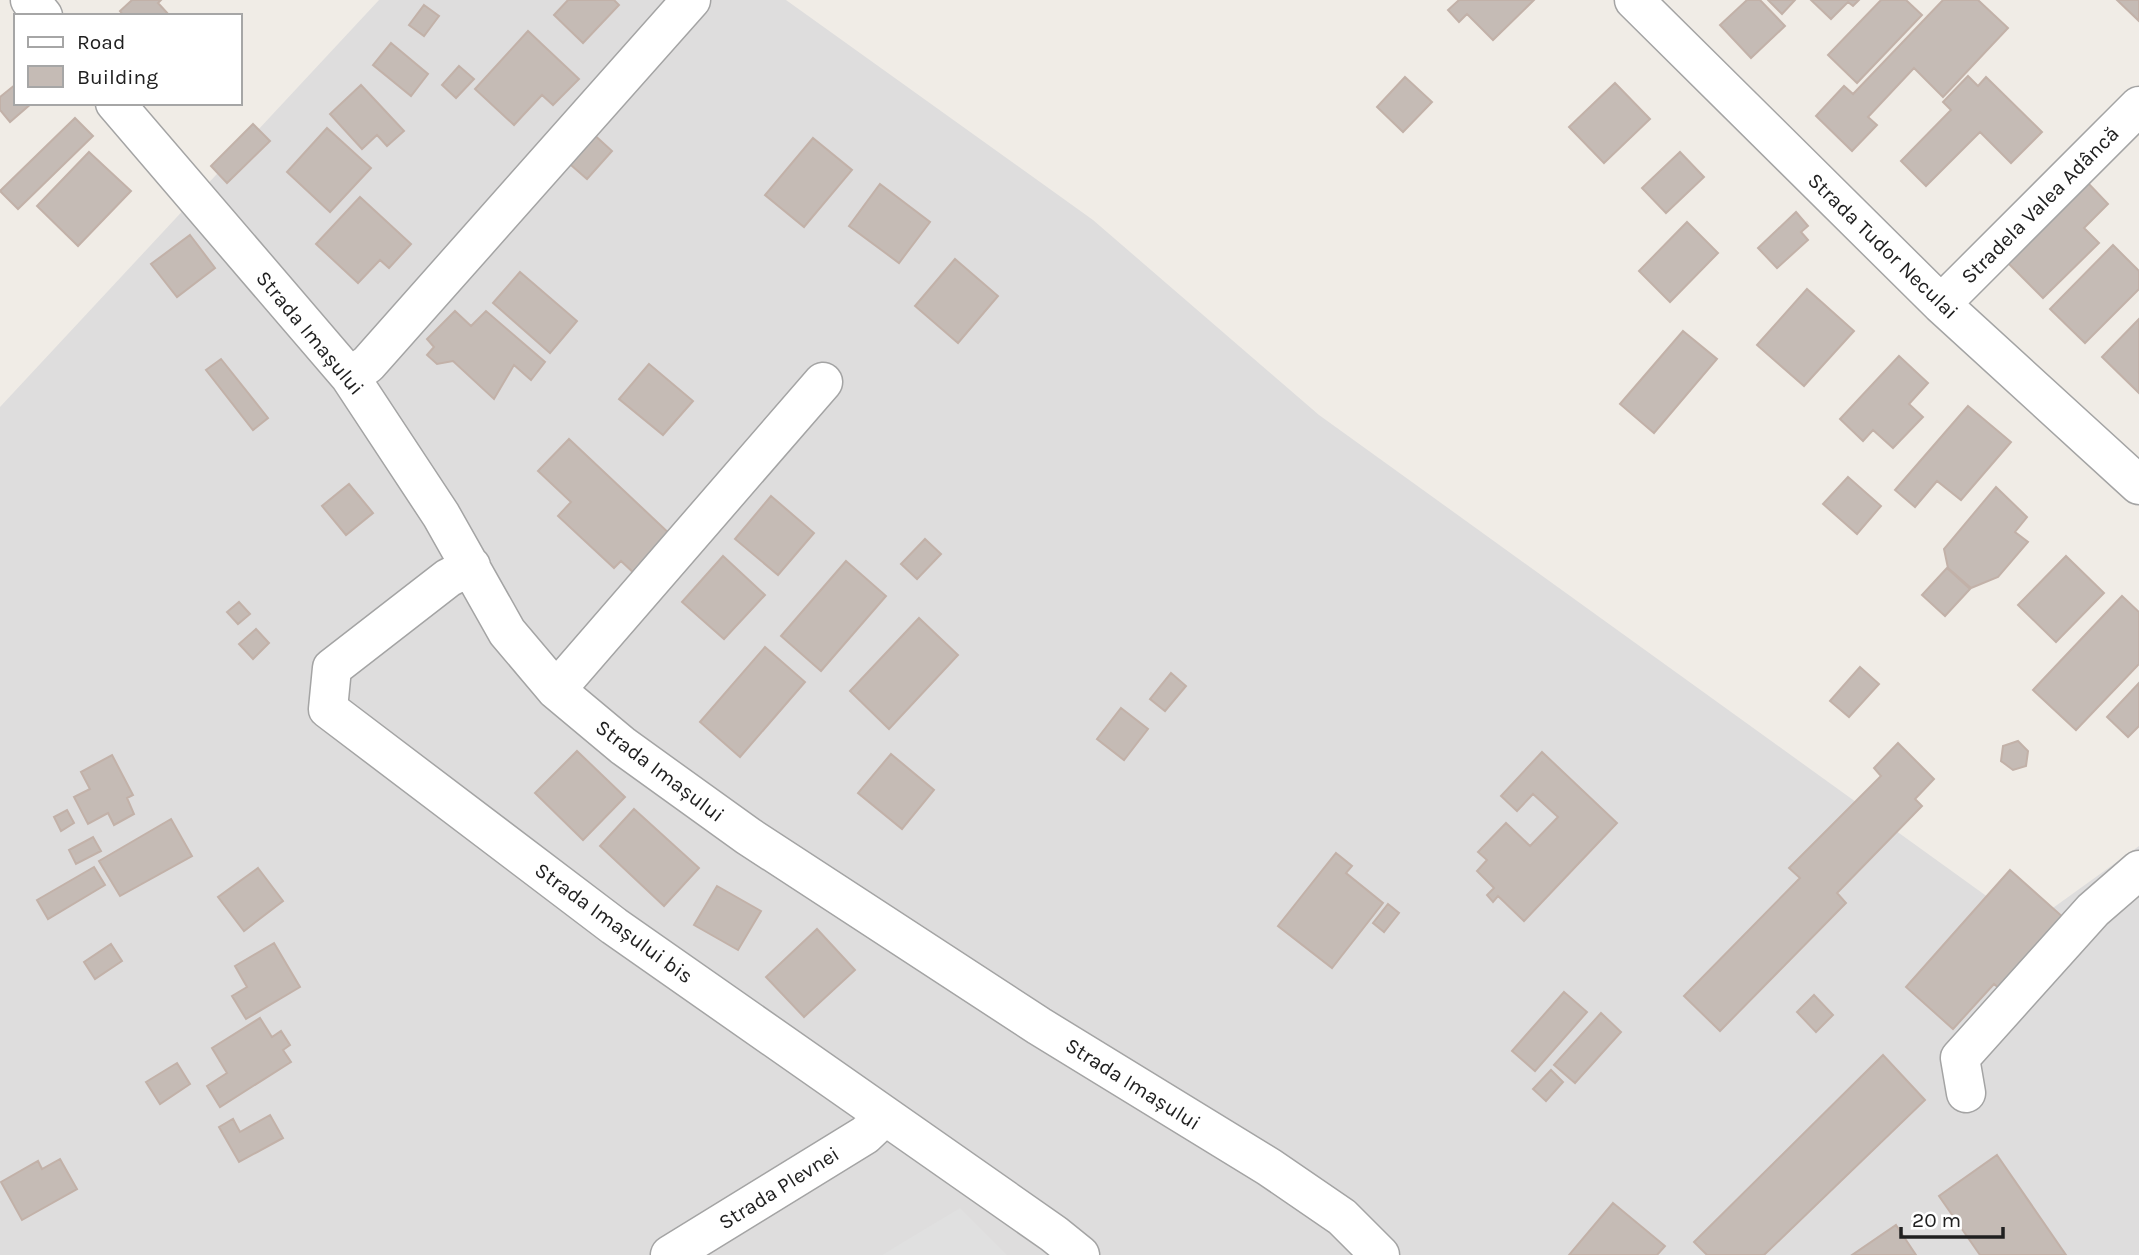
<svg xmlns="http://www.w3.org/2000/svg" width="2139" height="1255" font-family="Karla,sans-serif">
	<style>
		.residential { fill: #dedddd }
		.parking { fill: #e0e0e0 }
		.building { fill: #c5bbb5; stroke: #c2b1a8; stroke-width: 2 }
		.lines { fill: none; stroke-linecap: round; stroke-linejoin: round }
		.minor-casing { stroke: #a4a4a4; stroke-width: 41 }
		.minor { stroke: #fff; stroke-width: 38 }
		.labels { text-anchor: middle; stroke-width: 6; stroke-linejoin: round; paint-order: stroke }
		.street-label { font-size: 21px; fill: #202020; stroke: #fff }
	</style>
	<rect width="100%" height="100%" fill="#f0ece6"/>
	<!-- residential -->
	<path class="residential" d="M379 0H786L1093 220 1319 415 2028 926 2139 846V1255H0V407Z"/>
	<!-- parking -->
	<path class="parking" d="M960 1208 1007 1255H882Z"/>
	<!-- building -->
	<path class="building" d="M132 0H161L158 3 170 16H124L120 11Z
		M568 0H614L619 5 583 43 554 15Z
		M1459 0H1534L1493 40 1467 14 1459 22 1448 10Z
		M1747 0H1760L1785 26 1751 58 1720 25Z
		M1768 0H1795L1782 14Z
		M1811 0H1859L1853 6 1848 2 1831 19Z
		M1881 0H1906L1922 15 1857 83 1828 55Z
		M1943 0H1978L2008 28 1943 97 1914 68 1868 117 1877 125 1852 151 1816 116 1844 86 1853 94Z
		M2117 0H2139V21Z
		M424 5 439 16 424 36 409 25Z
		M528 31 579 79 553 105 542 95 514 125 475 89Z
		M391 43 428 74 411 96 373 65Z
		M459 66 474 79 456 98 442 85Z
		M1968 76 1978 86 1986 77 2042 132 2011 163 1980 132 1926 186 1901 161 1951 110 1943 102Z
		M1405 77 1432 102 1403 132 1377 107Z
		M1615 83 1650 119 1604 163 1569 127Z
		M16 84V103H32L10 122 0 110V97Z
		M361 85 404 131 387 146 377 135 362 149 330 114Z
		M75 118 93 136 18 209 0 191Z
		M253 124 270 141 227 183 211 166Z
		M327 128 371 168 330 212 287 172Z
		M590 131 612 151 587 179 564 159Z
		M813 138 852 170 804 227 765 195Z
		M89 152 131 191 78 246 37 206Z
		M1680 152 1704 177 1666 213 1642 188Z
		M2087 182 2108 204 2084 228 2099 243 2043 298 2007 262Z
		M880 184 930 222 899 263 849 226Z
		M360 197 411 244 389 268 380 260 358 283 316 244Z
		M1796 212 1808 226 1801 232 1808 240 1777 268 1758 248Z
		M1687 222 1718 253 1670 302 1639 271Z
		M190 235 215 268 177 297 151 264Z
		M2113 245 2139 271V289L2085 343 2050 309Z
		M955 259 998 296 958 343 915 306Z
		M520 272 577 321 550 353 493 303Z
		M1807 289 1854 331 1804 386 1757 345Z
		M455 311 471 326 486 311 545 362 531 380 514 365 494 399 453 361 437 364 427 355 434 347 427 339Z
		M2139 319V393L2102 357Z
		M1683 331 1717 359 1654 433 1620 404Z
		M1899 356 1928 383 1909 404 1923 417 1893 448 1873 430 1863 441 1840 419Z
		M221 359 268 418 253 430 206 370Z
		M649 364 693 401 663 435 619 399Z
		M1968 406 2011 442 1961 500 1937 481 1915 507 1895 490Z
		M569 439 673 537 636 575 621 561 614 568 558 516 571 502 538 471Z
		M1848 477 1881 506 1857 534 1823 504Z
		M349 484 373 513 346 535 322 506Z
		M1996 487 2027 517 2015 532 2028 542 1998 577 1971 588 1948 568 1944 549Z
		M771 496 814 533 778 575 735 539Z
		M925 539 941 554 917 579 901 564Z
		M723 556 765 595 724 639 682 602Z
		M2066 556 2104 593 2056 642 2018 605Z
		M846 561 886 596 821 671 781 636Z
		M1947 568 1970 589 1945 616 1922 595Z
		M2122 596 2139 612V664L2076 730 2033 690Z
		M239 602 250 614 238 624 227 612Z
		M919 618 958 655 889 729 850 691Z
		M256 629 269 643 253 659 239 644Z
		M765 647 805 682 740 757 700 722Z
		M1860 667 1879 684 1849 717 1830 701Z
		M1171 673 1186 686 1165 711 1150 699Z
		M2139 683V726L2128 737 2107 717Z
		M1121 708 1148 729 1124 760 1097 739Z
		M2018 741 2028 751 2026 766 2013 770 2001 761 2003 746Z
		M1898 743 1934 779 1915 799 1922 806 1837 893 1846 903 1720 1031 1684 996 1800 878 1789 868 1881 776 1874 768Z
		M577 751 625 797 583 840 535 793Z
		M1542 752 1617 823 1524 921 1498 896 1493 902 1487 895 1494 888 1477 871 1487 860 1478 852 1506 823 1530 846 1558 817 1533 794 1517 811 1501 796Z
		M891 754 934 790 902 829 858 793Z
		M112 755 133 795 127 798 134 814 114 825 108 813 88 824 74 797 90 789 81 772Z
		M634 809 699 868 664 906 600 846Z
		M67 810 74 823 61 831 54 817Z
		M171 819 192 856 120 896 99 861Z
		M93 837 101 851 76 864 69 850Z
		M1336 853 1352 866 1346 873 1383 903 1332 968 1278 926Z
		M94 867 105 885 48 919 37 900Z
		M258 868 283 901 244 931 218 897Z
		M2010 870 2065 919 2001 990 1994 984 1953 1029 1906 987Z
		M717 886 761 911 738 950 694 925Z
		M1388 904 1399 913 1384 932 1373 923Z
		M817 929 855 970 804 1017 766 977Z
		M274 943 300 987 246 1019 232 996 247 987 235 966Z
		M111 944 122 961 95 979 84 962Z
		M1564 992 1587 1012 1535 1071 1512 1051Z
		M1814 995 1833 1015 1816 1032 1797 1012Z
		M1601 1013 1621 1032 1575 1083 1554 1065Z
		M260 1018 272 1037 281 1031 290 1045 283 1050 291 1062 220 1107 207 1086 227 1073 212 1048Z
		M1883 1055 1925 1100 1764 1255H1707L1694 1242Z
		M177 1063 190 1084 160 1104 146 1082Z
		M1551 1070 1563 1082 1546 1101 1533 1089Z
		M270 1115 283 1138 239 1162 219 1127 233 1119 240 1132Z
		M1997 1155 2066 1255H1980L1939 1196Z
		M60 1159 77 1189 22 1220 1 1182 38 1161 42 1169Z
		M1613 1203 1665 1246 1657 1255H1569Z
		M1896 1225 1916 1255H1852Z"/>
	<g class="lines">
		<!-- minor casing -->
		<g class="minor-casing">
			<path id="minor" d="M30 0 43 16
				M1634 0 1941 304 2139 485
				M115 103 350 377 441 515 507 632 556 690 623 746 748 836 1039 1026 1269 1167 1342 1217 1380 1255
				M1941 304 2139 106
				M350 377 368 364 691 0
				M471 566 448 578 332 668 328 709 614 926 1054 1234 1080 1255
				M556 690 823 382
				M1966 1093 1960 1058 2093 910 2139 870
				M670 1255 865 1135 885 1116"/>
		</g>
		<!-- minor -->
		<use href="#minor" class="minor"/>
	</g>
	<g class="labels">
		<!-- street labels -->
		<g class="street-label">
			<text transform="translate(2040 205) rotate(-45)" y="7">Stradela Valea Adâncă</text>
			<text transform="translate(1883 246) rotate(44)" y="7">Strada Tudor Neculai</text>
			<text transform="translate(310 333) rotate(50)" y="7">Strada Imașului</text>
			<text transform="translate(660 771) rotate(37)" y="7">Strada Imașului</text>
			<text transform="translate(614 923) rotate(36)" y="7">Strada Imașului bis</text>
			<text transform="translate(1133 1084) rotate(32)" y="7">Strada Imașului</text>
			<text transform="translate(779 1188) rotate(-32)" y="7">Strada Plevnei</text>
		</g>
	</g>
	<!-- legend -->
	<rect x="14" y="14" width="228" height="91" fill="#ffffff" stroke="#a6a6a6" stroke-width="2"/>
	<rect x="28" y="37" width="35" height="10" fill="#ffffff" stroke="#a6a6a6" stroke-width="2"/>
	<text x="77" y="49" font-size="21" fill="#202020">Road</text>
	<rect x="28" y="66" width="35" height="21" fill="#c5bbb5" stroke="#a6a6a6" stroke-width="2"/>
	<text x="77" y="84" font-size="21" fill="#202020">Building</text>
	<!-- scale -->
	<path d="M1901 1227v10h102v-10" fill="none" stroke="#202020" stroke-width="3.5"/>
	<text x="1912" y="1227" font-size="21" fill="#202020" stroke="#ffffff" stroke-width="5" paint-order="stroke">20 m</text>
</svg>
